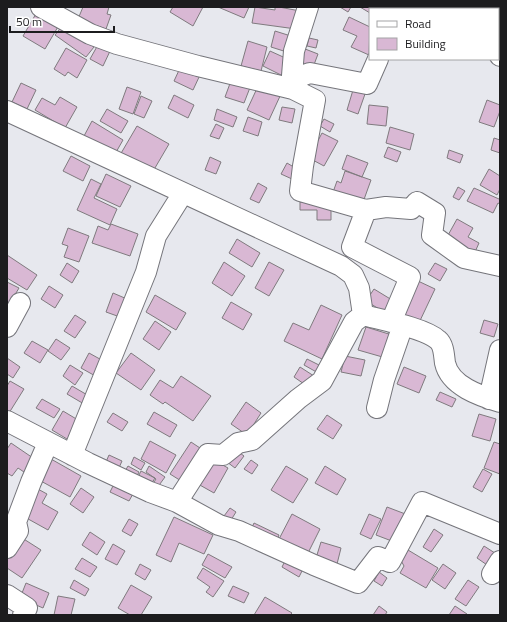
<svg xmlns="http://www.w3.org/2000/svg" width="507" height="622" font-family="'Titillium Web',sans-serif">
	<style>
		.building { fill: #d9b8d4; stroke: #7f7a7e }
		.lines { fill: none; stroke-linecap: round; stroke-linejoin: round }
		.minor-casing { stroke: #75757b; stroke-width: 22 }
		.minor { stroke: #fff; stroke-width: 20 }
	</style>
	<rect width="100%" height="100%" fill="#e7e8ee"/>
	<!-- building -->
	<path class="building" d="M83 7H109L107 14 111 15 106 29 78 19Z
		M173 7H203L193 26 170 12Z
		M218 7H249L244 18Z
		M255 7 275 10V7H279L300 11 296 29 252 23Z
		M340 7H351L348 12Z
		M360 7H375L374 9H370V13Z
		M37 12 59 25 45 49 23 36Z
		M349 17 370 27 369 55 351 47 357 36 343 30Z
		M63 25 94 47 86 57 55 35Z
		M275 31 294 37 290 53 271 47Z
		M309 38 318 40 316 48 307 46Z
		M248 41 267 47 261 71 241 66Z
		M99 43 111 49 103 66 90 59Z
		M300 47 318 54 312 70 294 63Z
		M66 48 87 60 77 78 68 72 65 76 54 69Z
		M270 51 292 61 285 77 263 66Z
		M181 66 200 75 193 90 174 81Z
		M232 78 251 85 244 103 225 97Z
		M21 83 36 90 27 109 12 102Z
		M259 84 281 94 269 120 247 110Z
		M127 87 141 92 133 114 119 109Z
		M353 90 365 94 358 114 347 110Z
		M174 95 194 105 188 118 168 108Z
		M141 96 152 101 144 118 134 114Z
		M60 97 77 107 65 128 35 110 42 98 55 105Z
		M487 100 500 105V111L494 127 479 122Z
		M369 105 388 107 386 126 367 124Z
		M282 107 295 109 292 123 279 120Z
		M107 109 128 121 121 133 100 121Z
		M217 109 237 117 233 127 214 120Z
		M248 117 262 122 258 136 243 131Z
		M324 119 334 124 330 132 320 126Z
		M92 121 123 140 115 154 84 136Z
		M216 124 224 128 219 139 210 136Z
		M137 126 169 144 152 173 120 155Z
		M390 127 414 134 410 150 386 143Z
		M322 133 338 141 324 166 309 158Z
		M494 138 500 140V153L491 150Z
		M388 147 401 152 397 162 384 157Z
		M449 150 463 155 460 163 447 158Z
		M347 155 368 163 362 177 342 169Z
		M71 156 90 166 83 181 63 171Z
		M210 157 221 162 216 174 205 170Z
		M287 163 297 169 292 179 281 174Z
		M489 169 500 176V189L497 195 480 185Z
		M345 171 371 180 362 205 332 195 337 181 341 183Z
		M106 174 131 186 120 207 96 196Z
		M91 179 101 184 94 198 117 209 110 225 77 210Z
		M258 183 267 188 259 203 250 199Z
		M458 187 465 191 459 200 453 197Z
		M474 188 499 199 500 198V204L498 203 493 213 467 201Z
		M331 201V220H317V210H300V202H324Z
		M457 219 473 228 468 237 479 243 475 252 447 237Z
		M111 224 138 234 130 256 92 243 98 226 108 230Z
		M68 228 89 236 79 262 64 257 68 246 62 244Z
		M237 239 260 253 252 267 229 253Z
		M7 255 37 275 27 290 7 278Z
		M224 262 245 276 232 296 212 283Z
		M269 262 284 270 269 296 255 288Z
		M67 263 79 271 72 283 60 275Z
		M435 263 447 269 440 281 428 274Z
		M418 281 435 289 417 327 400 319Z
		M7 282 19 288 7 308Z
		M49 286 63 295 55 308 41 299Z
		M374 289 392 300 384 312 366 301Z
		M113 293 127 299 120 317 106 312Z
		M155 295 186 313 176 330 146 312Z
		M231 302 252 314 243 330 222 318Z
		M321 305 342 315 322 359 284 341 293 323 309 330Z
		M75 315 86 322 75 338 64 331Z
		M484 320 498 324 494 337 480 333Z
		M155 321 171 332 159 350 143 339Z
		M366 327 392 335 386 358 358 350Z
		M56 339 70 348 61 360 48 351Z
		M32 341 48 350 40 363 24 353Z
		M89 353 107 363 99 378 81 368Z
		M131 353 155 370 141 390 116 373Z
		M345 356 365 360 361 376 341 372Z
		M7 358 20 367 13 378 7 374Z
		M307 359 323 367 320 374 304 365Z
		M70 365 83 373 75 385 63 376Z
		M300 367 314 376 307 386 294 377Z
		M404 367 426 376 419 393 397 384Z
		M181 376 211 396 193 421 165 402 163 404 150 395 160 380 173 388Z
		M10 381 24 389 9 413 7 412V386Z
		M72 386 89 396 84 404 67 394Z
		M440 392 456 399 452 407 436 400Z
		M42 399 60 409 54 418 36 408Z
		M246 402 261 413 247 435 231 424Z
		M63 411 83 423 72 442 52 430Z
		M154 412 177 425 170 437 147 424Z
		M113 413 128 422 122 431 107 422Z
		M479 414 496 419 490 441 472 436Z
		M327 415 342 425 333 439 317 429Z
		M150 441 176 455 166 473 141 459Z
		M191 442 206 452 186 484 170 474Z
		M494 442 500 444V474L484 468Z
		M11 443 33 458 24 472 18 468 12 476 7 473V449Z
		M236 450 244 456 235 468 227 462Z
		M109 455 122 461 118 470 105 464Z
		M134 457 145 463 141 470 131 464Z
		M51 459 81 476 70 497 39 480Z
		M212 459 228 468 214 493 198 484Z
		M251 460 258 465 252 474 244 469Z
		M128 466 139 472 135 480 124 473Z
		M149 466 165 477 157 488 152 485 156 479 146 472Z
		M286 466 308 479 293 503 271 490Z
		M325 466 346 479 337 495 315 483Z
		M483 469 492 474 482 492 473 487Z
		M141 471 155 478 150 486 137 479Z
		M115 482 134 492 129 501 110 492Z
		M36 488 47 494 42 503 58 512 48 530 21 515Z
		M81 488 94 497 83 513 70 504Z
		M387 507 408 515 397 543 376 535Z
		M230 508 236 512 231 520 224 516Z
		M292 514 320 529 307 555 278 541Z
		M369 514 381 519 371 539 360 534Z
		M174 517 213 535 204 554 179 543 171 562 156 555Z
		M129 519 138 524 131 536 122 531Z
		M254 523 279 535 274 546 249 534Z
		M434 529 443 535 431 552 423 547Z
		M90 532 105 542 97 555 82 545Z
		M19 536 41 550 22 578 7 568V554Z
		M321 542 341 548 337 564 316 558Z
		M113 544 125 551 117 565 105 559Z
		M484 546 498 555 490 567 477 558Z
		M403 547 438 568 426 588 400 573 404 566 398 555Z
		M208 554 232 567 225 578 202 565Z
		M82 558 97 567 90 577 75 569Z
		M285 561 302 571 299 577 282 567Z
		M140 564 151 570 145 580 135 574Z
		M443 564 456 573 445 589 432 580Z
		M203 568 224 581 213 597 206 592 210 587 197 578Z
		M379 572 387 578 382 586 374 581Z
		M74 580 89 589 85 596 70 588Z
		M468 580 479 587 466 606 455 599Z
		M26 583 49 593 43 608 20 598Z
		M131 585 152 597 141 615H130L118 608Z
		M233 586 249 593 244 603 228 596Z
		M58 596 75 599 71 615H54Z
		M265 597 292 613 290 615H254Z
		M379 606 387 612 385 615H373Z
		M455 606 467 614 466 615H449Z"/>
	<g class="lines">
		<!-- minor casing -->
		<g class="minor-casing">
			<path id="minor" d="M41 7 90 34 117 44 198 66 293 89 301 76 310 73 367 84 378 59
				M398 9 399 7
				M498 10 500 56
				M291 88 294 51 308 7
				M293 89 315 100 303 166 300 191 366 210 386 207 411 209 417 202 435 213 432 235 464 258 500 266
				M7 111 341 266 353 275 359 288 363 315
				M366 210 352 247 410 277 391 322
				M7 327 20 303
				M489 399 500 350
				M377 408 384 380 403 325
				M7 421 88 463 150 492 177 502 219 525 239 531 314 565 358 583 378 557 390 562 422 502 500 534
				M72 455 146 272 156 236 183 193
				M177 502 208 454 223 455 238 443 252 440 298 399 322 381 354 322 363 315C382 320 425 328 438 340 444 345 444 356 445 363 450 386 480 396 500 402
				M7 548 18 531 16 522 31 482 48 443
				M492 574 500 561
				M7 595 27 608 23 615"/>
		</g>
		<!-- minor -->
		<use href="#minor" class="minor"/>
	</g>
	<!-- border -->
	<rect width="507" height="622" fill="none" stroke="#1c1c1e" stroke-width="16"/>
	<!-- legend -->
	<rect x="369" y="8" width="130" height="52" fill="#ffffff" stroke="#a4a4a5"/>
	<rect x="377" y="21" width="20" height="6" fill="#ffffff" stroke="#a4a4a5"/>
	<text x="405" y="28" font-size="12" fill="#1c1c1e">Road</text>
	<rect x="377" y="38" width="20" height="12" fill="#d9b8d4" stroke="#a4a4a5"/>
	<text x="405" y="48" font-size="12" fill="#1c1c1e">Building</text>
	<!-- scale -->
	<path d="M10 26v6h104v-6" fill="none" stroke="#1c1c1e" stroke-width="2"/>
	<text x="16" y="26" font-size="12" fill="#1c1c1e" stroke="#ffffff" stroke-width="3" paint-order="stroke">50 m</text>
</svg>
